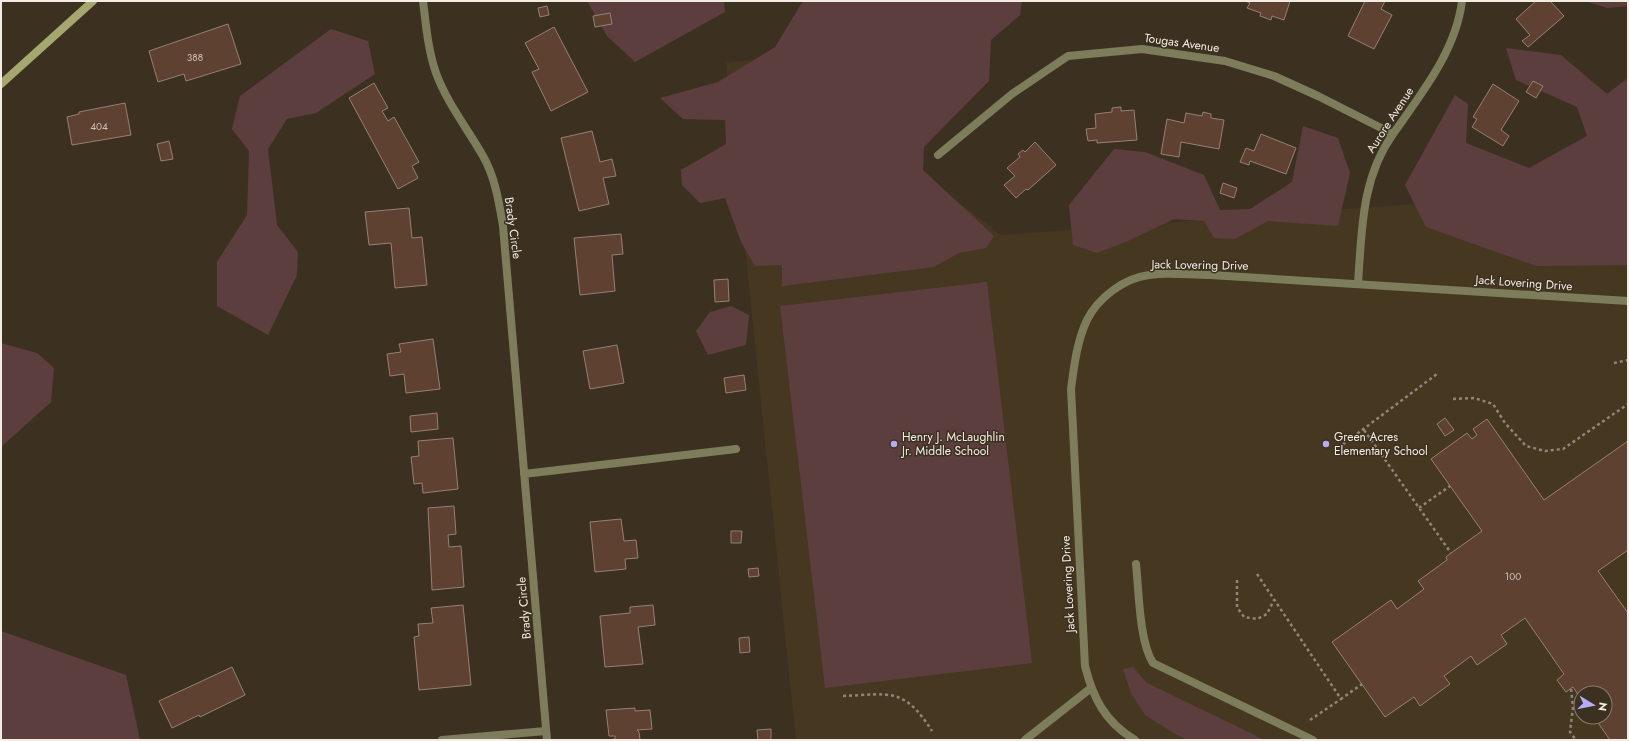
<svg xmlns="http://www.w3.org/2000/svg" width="1629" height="741" font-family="Jost,sans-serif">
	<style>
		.built { fill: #463721; fill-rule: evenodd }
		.green { fill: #5d3e3e }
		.building { fill: #5e4131; stroke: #968075 }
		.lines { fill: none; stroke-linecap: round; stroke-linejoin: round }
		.path { stroke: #8f8679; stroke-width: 2.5; stroke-dasharray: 3 3; stroke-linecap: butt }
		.service { stroke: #7d7d5b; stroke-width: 8 }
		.minor { stroke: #7d7d5b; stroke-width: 8 }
		.secondary { stroke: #a6a670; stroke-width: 8 }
		.poi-dot { fill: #b7abf8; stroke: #3c3121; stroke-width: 1.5 }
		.labels { text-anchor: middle; stroke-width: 3; stroke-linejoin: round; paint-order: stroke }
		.number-label { font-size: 10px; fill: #cec1b6 }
		.street-label { font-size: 12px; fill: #f3ece2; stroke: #3c3121 }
		.poi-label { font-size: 12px; fill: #f3ece2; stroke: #3c3121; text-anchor: start }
	</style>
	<rect width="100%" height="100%" fill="#3c3121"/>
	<!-- built -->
	<path class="built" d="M906 42 918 171 1001 235 1628 188V740H796L726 63ZM1581 693H1605V717H1581Z"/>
	<!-- green -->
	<path class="green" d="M587 1H724L725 12 635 62 607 36Z
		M803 1H1022L1020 15 991 40 989 81 924 147 923 170 994 236 986 248 959 253 934 267 782 286V265L755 266 741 242 725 198 700 203 682 185 681 170 726 144 725 120 683 119 660 98 718 82 775 47Z
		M1584 1H1628V6L1608 8Z
		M331 29 368 41 375 74 316 113 287 119 268 149 277 225 298 252 297 275 268 335 217 306V262L247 215 249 151 232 129 240 96Z
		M1506 48 1561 55 1607 94 1628 78V265L1536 266 1426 227 1405 185 1455 95 1468 104 1466 143 1529 168 1587 136 1577 107 1516 80Z
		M1303 126 1338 138 1350 173 1338 226 1268 221 1235 239 1214 238 1204 221 1174 219 1128 241 1097 253 1073 245 1069 205 1114 149 1145 152 1204 175 1220 210 1250 209 1292 182Z
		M987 282 1032 663 825 688 780 306Z
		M731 306 749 315 746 345 708 355 696 331 710 312Z
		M1 343 37 353 54 368 51 402 1 447Z
		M1 631 126 675 140 740H1Z
		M1133 667 1147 683 1265 740H1187L1172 732 1145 715 1131 693 1123 669Z"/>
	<!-- building -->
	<path class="building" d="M1245 1H1290L1284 20 1272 16 1271 20 1260 16 1261 13 1247 8 1250 3Z
		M1365 1H1385L1381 9 1392 15 1374 49 1348 36Z
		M1536 1H1550L1564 16 1528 47 1522 41 1530 35 1516 19Z
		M547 6 549 15 540 17 538 8Z
		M610 13 612 24 595 27 593 16Z
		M228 24 241 64 186 81 184 74 158 82 149 51Z
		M554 27 588 92 551 111 532 72 539 69 525 43Z
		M1533 81 1543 86 1536 98 1526 92Z
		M374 83 388 108 382 111 388 121 394 117 419 162 412 166 418 178 398 189 349 98Z
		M1493 84 1519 101 1501 130 1509 136 1503 146 1472 127 1477 119 1473 117Z
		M125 103 131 135 72 145 67 117 79 114V112Z
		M1121 107V111L1134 110 1137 140 1097 143V140L1088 141 1086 129 1096 128 1095 114 1112 112V108Z
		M1203 112 1211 114V118L1224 120 1219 149 1181 142 1179 157 1161 154 1167 119 1184 123 1186 113 1202 116Z
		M592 131 600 162 612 159 616 176 603 178 609 204 579 211 561 138Z
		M1261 134 1296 148 1286 174 1250 161 1249 165 1240 162 1246 148 1254 151Z
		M169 141 173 159 161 161 157 144Z
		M1035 142 1056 165 1028 190 1026 189 1016 198 1004 185 1015 176 1007 168 1020 157 1018 154 1023 150 1025 152Z
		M1223 183 1237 188 1234 198 1220 193Z
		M409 208 412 238 422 237 427 285 395 288 391 243 369 245 365 212Z
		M621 234 623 254 612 255 615 291 580 295 574 238Z
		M728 279 729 301 715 302 714 280Z
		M433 339 440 389 406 393 404 374 390 376 387 354 401 352 399 344Z
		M617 345 624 383 590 389 583 351Z
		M744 375 746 390 726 393 724 378Z
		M437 413 438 429 411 432 410 416Z
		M1445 418 1454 430 1445 436 1437 424Z
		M1487 419 1544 500 1628 441V550L1598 571 1628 613V740H1610L1594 717H1605V693H1581V699L1573 687 1566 692 1557 680 1564 674 1525 618 1501 635 1507 644 1477 665 1471 656 1444 676 1450 684 1420 706 1414 697 1385 717 1332 642 1391 600 1397 609 1424 589 1418 581 1447 560 1446 557 1451 553 1482 531 1431 459 1467 433 1472 439 1477 435 1473 429Z
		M453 438 458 489 423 493 422 483 414 484 411 457 419 456 418 441Z
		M454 506 456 534 448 535 449 547 461 546 464 587 432 590 428 508Z
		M621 519 624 541 636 540 638 558 625 559 626 569 595 572 590 522Z
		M731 531H742L741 543H731Z
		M758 568 759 576 749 577 748 569Z
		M463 605 471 685 419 690 414 637 419 636 418 624 433 623 431 608Z
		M653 605 655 625 638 627 643 664 605 667 600 616 630 613V607Z
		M749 637 750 652 740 653 739 638Z
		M232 667 245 695 200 717 199 715 172 728 159 701Z
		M635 708V711L650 710 652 729 637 730 639 732 640 740H608L615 739V736H609L606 710Z
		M771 729V740H758L757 730Z"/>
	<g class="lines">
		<!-- path -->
		<path class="path" d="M1614 363 1628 360
			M1453 399 1474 398 1493 404 1505 423 1526 446 1545 451 1563 449 1628 404
			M1364 430 1451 553
			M1338 448 1437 374
			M1419 508 1450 486
			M1257 574 1341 699 1362 684
			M1237 580V607L1244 617 1257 619 1267 614 1274 600
			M1571 689 1573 707 1570 732 1576 740
			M843 696C891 694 904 687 932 731
			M1310 720 1341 699"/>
		<!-- service -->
		<path class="service" d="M1358 283C1362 231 1361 179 1393 134
			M1136 564C1139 591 1139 641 1153 663L1313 740
			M442 740 546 731"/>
		<!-- minor -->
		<path class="minor" d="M423 1C426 25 428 50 436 73 447 103 467 128 483 156 495 177 499 202 503 226L547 740
			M938 155 1012 94 1068 56 1142 49 1225 61 1274 76 1318 96 1393 134C1421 94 1456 51 1462 1
			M524 474 736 449
			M1025 740 1091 688
			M1135 740C1105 722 1093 698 1085 666L1071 389C1074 366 1077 341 1087 320 1098 298 1124 278 1149 275 1168 272 1190 275 1210 275L1628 301"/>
		<!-- secondary -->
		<path class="secondary" d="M1 84 93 1"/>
	</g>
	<!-- markers -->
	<g class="poi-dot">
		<circle cx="894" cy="444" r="4"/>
		<circle cx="1326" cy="444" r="4"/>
	</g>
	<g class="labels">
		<!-- number labels -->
		<g class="number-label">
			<text x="195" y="61">388</text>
			<text x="99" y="130">404</text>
			<text x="1513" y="580">100</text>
		</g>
		<!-- street labels -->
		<g class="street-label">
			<text transform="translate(1182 43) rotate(8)" y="4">Tougas Avenue</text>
			<text transform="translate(1390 120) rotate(-57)" y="4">Aurore Avenue</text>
			<text transform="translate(513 228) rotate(82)" y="4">Brady Circle</text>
			<text transform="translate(1200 265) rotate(1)" y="4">Jack Lovering Drive</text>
			<text transform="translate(1524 283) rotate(4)" y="4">Jack Lovering Drive</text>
			<text transform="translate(1068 584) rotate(-93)" y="4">Jack Lovering Drive</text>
			<text transform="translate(524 608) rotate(-95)" y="4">Brady Circle</text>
		</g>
		<!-- poi labels -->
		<g class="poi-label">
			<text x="902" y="441">Henry J. McLaughlin<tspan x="902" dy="14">Jr. Middle School</tspan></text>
			<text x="1334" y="441">Green Acres<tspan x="1334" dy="14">Elementary School</tspan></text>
		</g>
	</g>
	<!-- border -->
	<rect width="1629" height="741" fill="none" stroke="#f3ece2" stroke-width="4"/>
	<!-- north arrow -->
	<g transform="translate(1593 705) rotate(100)"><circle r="19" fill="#3c3121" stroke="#857c6e"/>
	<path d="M0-3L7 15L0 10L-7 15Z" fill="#b7abf8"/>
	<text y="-6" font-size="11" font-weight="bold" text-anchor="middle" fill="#f3ece2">N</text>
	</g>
</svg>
